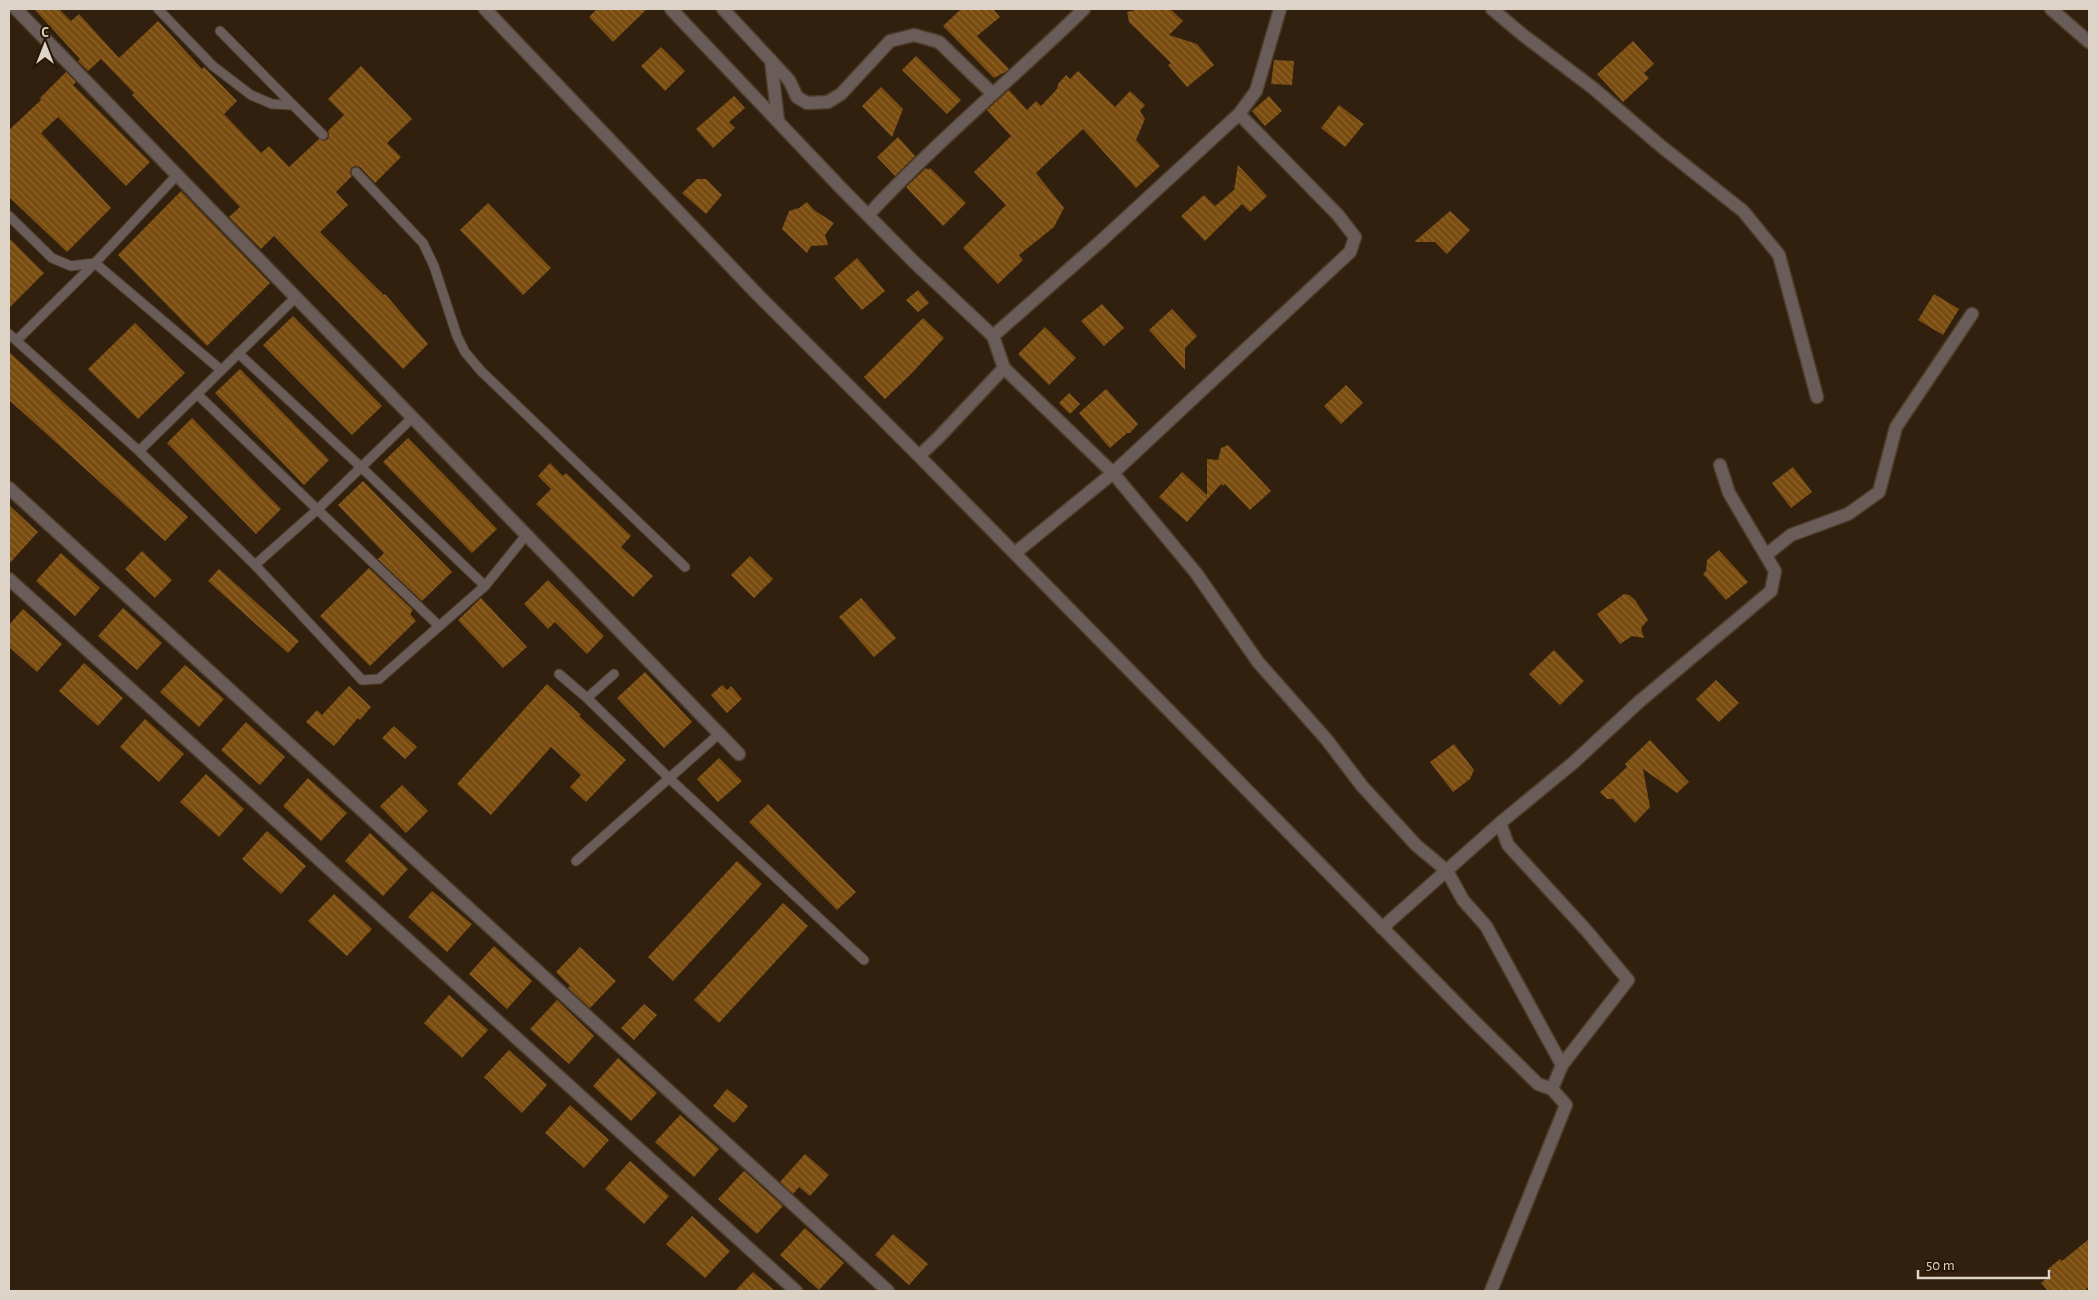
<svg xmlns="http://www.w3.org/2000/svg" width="2098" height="1300" font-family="'Alegreya Sans',sans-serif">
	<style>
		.building { fill: url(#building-back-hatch) }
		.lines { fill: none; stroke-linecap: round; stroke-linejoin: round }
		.service-casing { stroke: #4d3d2b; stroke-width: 11 }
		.minor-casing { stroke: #4d3d2b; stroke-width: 15 }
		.service { stroke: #695c59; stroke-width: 9 }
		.minor { stroke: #695c59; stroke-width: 12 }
	</style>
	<defs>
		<pattern id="building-back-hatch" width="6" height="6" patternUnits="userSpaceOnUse" patternTransform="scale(1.25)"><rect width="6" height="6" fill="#7a4c0f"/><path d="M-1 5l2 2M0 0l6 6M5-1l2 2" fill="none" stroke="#8c6530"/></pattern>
	</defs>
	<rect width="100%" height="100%" fill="#31200d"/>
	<!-- building -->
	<path class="building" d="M34 9H59L71 21 79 14 119 58 158 21 202 69 204 67 237 101 224 114 261 153 269 146 289 167 319 139 324 141 328 139 329 134 328 131 344 115 328 99 361 66 412 119 387 143 401 157 375 183 360 167 355 166 351 168 350 173 352 176 336 192 348 205 320 232 384 295 385 294 428 344 403 369 274 236 261 249 229 217 240 207 132 95 134 93 101 59 88 71 78 61 80 59Z
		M597 9H647L613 42 589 17Z
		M961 9H993L1000 17 977 36 1009 69 1005 72 994 78 943 26Z
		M1140 9H1170L1183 21 1169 35 1197 44 1214 65 1187 87 1168 65 1171 63 1129 22 1127 12Z
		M1633 41 1654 64 1644 73 1649 78 1623 102 1597 74Z
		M661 47 685 71 665 91 641 66Z
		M916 56 961 100 947 114 902 70Z
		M1274 60 1294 61 1292 85 1271 84Z
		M1078 71 1115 107 1130 91 1145 105 1140 111 1145 119 1136 140 1160 166 1136 188 1083 129 1036 173 1064 208 1054 227 1019 255 1023 260 998 284 963 248 1006 205 974 172 1011 136 987 110 1009 90 1027 110 1036 101 1041 106 1057 89 1058 84 1066 75 1070 79Z
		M66 72 76 82 73 85 150 162 126 186 58 117 41 133 111 208 67 252 9 197V130L41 100 40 98Z
		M881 87 903 109 892 137 862 106Z
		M734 96 745 108 729 122 735 128 713 148 696 129Z
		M1269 96 1282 111 1265 126 1252 111Z
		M1339 105 1364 124 1345 147 1321 128Z
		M898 137 915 156 895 176 877 157Z
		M1238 165 1267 196 1250 212 1242 204 1205 241 1181 216 1204 195 1215 206 1234 190Z
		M926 168 928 170 930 168 966 203 943 226 906 187Z
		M697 179H706L722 195 706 214 682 193Z
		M181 191 270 283 207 346 118 255Z
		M807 202 814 210 834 223 825 235 828 245 811 246 807 253 782 229 789 211 799 208Z
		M488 203 551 268 523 295 460 230Z
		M1450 211 1470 230 1447 254 1435 242H1414Z
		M9 238 44 273 9 308Z
		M857 258 885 291 862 310 834 278Z
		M918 290 929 303 918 312 906 300Z
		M1934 294 1959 309 1943 335 1918 320Z
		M1102 304 1124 328 1104 346 1081 321Z
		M1172 309 1197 336 1185 348V370L1149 330Z
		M293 316 382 406 352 435 263 345Z
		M923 318 944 338 911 374 885 399 864 377Z
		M135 323 185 373 138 419 88 369Z
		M1045 327 1076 358 1049 385 1018 354Z
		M9 352 188 517 165 541 9 400Z
		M240 369 329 460 304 485 215 393Z
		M1346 385 1363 403 1341 424 1324 406Z
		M1106 389 1138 424 1130 433H1127L1110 448 1079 413Z
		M1069 393 1080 404 1070 414 1059 403Z
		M192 418 281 509 256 534 167 443Z
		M408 438 497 529 472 553 383 462Z
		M1228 445 1271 491 1250 510 1225 484 1223 486 1221 484 1187 522 1159 497 1182 472 1207 495V459L1218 460 1221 448Z
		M550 463 563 476 566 473 631 536 621 547 653 576 633 597 536 504 551 489 538 476Z
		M1793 467 1812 492 1791 508 1772 483Z
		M363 481 452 572 422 601 378 559 384 553 338 505Z
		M9 505 38 532 9 564Z
		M1719 550 1748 582 1726 600 1703 574 1706 571 1707 560Z
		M142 551 172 580 155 598 125 569Z
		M61 553 100 588 75 616 36 581Z
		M750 556 773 579 754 598 731 575Z
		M369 568 413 610 410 614 416 621 370 666 320 616Z
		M219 569 299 641 288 653 208 581Z
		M548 580 604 636 587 654 555 622 548 629 524 604Z
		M1624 594 1629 595 1635 600 1648 620 1641 628 1644 638 1632 636 1620 644 1597 614Z
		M481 598 527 647 503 668 458 620Z
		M861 598 896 638 874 657 839 617Z
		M123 608 162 643 137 670 98 636Z
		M23 609 62 644 37 672 9 647V625Z
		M1554 650 1584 681 1560 705 1529 674Z
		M84 663 123 698 98 726 59 691Z
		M185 665 224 699 199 727 160 692Z
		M645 672 692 722 664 748 617 698Z
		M1716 680 1739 703 1719 722 1696 699Z
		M547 684 581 715 579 716 626 760 586 802 570 787 581 775 551 747 491 815 457 784Z
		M722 685 727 690 731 686 742 699 727 713 711 695Z
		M349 686 371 707 360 720 358 718 334 746 306 722 317 710 322 715Z
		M145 719 184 754 159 782 120 747Z
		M246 722 285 757 260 785 221 750Z
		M394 726 417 747 405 759 382 738Z
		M1650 740 1689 782 1677 793 1643 769 1650 807 1635 823 1613 799H1607L1600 792 1627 767 1625 764Z
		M1454 744 1474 770 1470 779 1453 792 1430 762Z
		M719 758 742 781 718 802 697 779Z
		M206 774 244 809 219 837 180 802Z
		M308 778 347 813 321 841 283 806Z
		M402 785 428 811 406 833 380 806Z
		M768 804 856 892 837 910 749 822Z
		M267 831 306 866 281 894 242 859Z
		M370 833 408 869 383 896 345 861Z
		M737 861 762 884 673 981 648 957Z
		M432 891 472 924 447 952 408 917Z
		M334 894 372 929 347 956 308 921Z
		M783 903 808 926 719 1023 694 1000Z
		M494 946 532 981 507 1009 469 974Z
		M580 947 616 981 590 1008 568 988 570 986 556 972Z
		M449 995 488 1030 462 1058 424 1023Z
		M557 1000 594 1036 569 1064 530 1029Z
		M644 1004 657 1015 634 1040 621 1028Z
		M509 1050 547 1085 522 1113 484 1077Z
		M618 1058 657 1093 631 1121 593 1086Z
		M727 1089 748 1106 734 1123 713 1106Z
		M570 1105 609 1140 584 1168 545 1133Z
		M680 1115 719 1149 694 1177 655 1142Z
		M805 1154 829 1175 810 1196 799 1187 793 1194 780 1182Z
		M630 1161 669 1196 644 1224 605 1189Z
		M744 1171 783 1206 757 1234 718 1199Z
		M692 1216 730 1251 705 1278 666 1244Z
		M805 1228 844 1263 819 1290 780 1255Z
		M893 1234 928 1264 909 1285 875 1255Z
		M2089 1239V1287L2084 1291H2048L2041 1283 2052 1274 2048 1269 2060 1259 2062 1261Z
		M753 1272 775 1291H735Z"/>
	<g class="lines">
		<!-- service casing -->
		<g class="service-casing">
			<path id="service" d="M158 9 213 66 251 95 272 104 293 105 323 135
				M220 31 293 105
				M356 172 423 243 434 266 457 336 465 352 481 371 685 567
				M9 216 52 258 71 266 95 263 221 370
				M9 334 139 451 255 565 362 680 379 679 485 586 527 534
				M17 340 95 263 177 175
				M238 353 361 467 485 586
				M197 394 439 626
				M139 451 296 297
				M255 565 317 510 413 417
				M559 674 587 698
				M614 674 587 698 669 778 864 960
				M576 861 720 733"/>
		</g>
		<!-- minor casing -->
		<g class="minor-casing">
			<path id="minor" d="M16 9 739 754
				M485 9 759 296 919 456 1474 1021 1538 1084 1552 1089 1566 1105 1491 1291
				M671 9 842 189 914 262 993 336 1004 368 939 437 919 456
				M723 9 789 80 797 97 807 103 828 102 841 94 890 41 914 35 939 42 993 94
				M1280 9 1256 91 1239 114 1338 215 1355 237 1350 252 1113 473 1196 573 1258 662 1327 740 1362 786 1416 845 1447 871 1463 900 1486 926 1562 1065 1552 1089
				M1492 9 1523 35 1593 88 1662 147 1743 211 1779 255 1817 397
				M2051 9 2089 42
				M771 60 778 121
				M868 215C936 142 1013 78 1084 9
				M993 336 1101 241 1239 114
				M1004 368 1113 473 1015 553
				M9 488 888 1291
				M1766 555 1791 535 1848 514 1879 492 1896 427 1972 314
				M9 579 796 1291
				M1382 928 1500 823
				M1562 1065 1628 980 1586 930 1508 845 1500 823 1573 763 1640 701 1771 591 1775 571 1729 493 1720 465"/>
		</g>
		<!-- service -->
		<use href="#service" class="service"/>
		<!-- minor -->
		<use href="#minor" class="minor"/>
	</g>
	<!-- border -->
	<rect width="2098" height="1300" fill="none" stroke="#ded3c7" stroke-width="20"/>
	<!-- north arrow -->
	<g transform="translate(45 45)" stroke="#271705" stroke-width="4" paint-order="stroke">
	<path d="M0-4L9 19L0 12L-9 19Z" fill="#ded3c7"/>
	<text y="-8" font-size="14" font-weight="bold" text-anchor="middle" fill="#ded3c7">С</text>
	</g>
	<!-- scale -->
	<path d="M1918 1270v8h131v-8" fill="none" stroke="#ded3c7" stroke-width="2.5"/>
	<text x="1926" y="1270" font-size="15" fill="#ded3c7" stroke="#271705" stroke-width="4" paint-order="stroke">50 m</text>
</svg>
